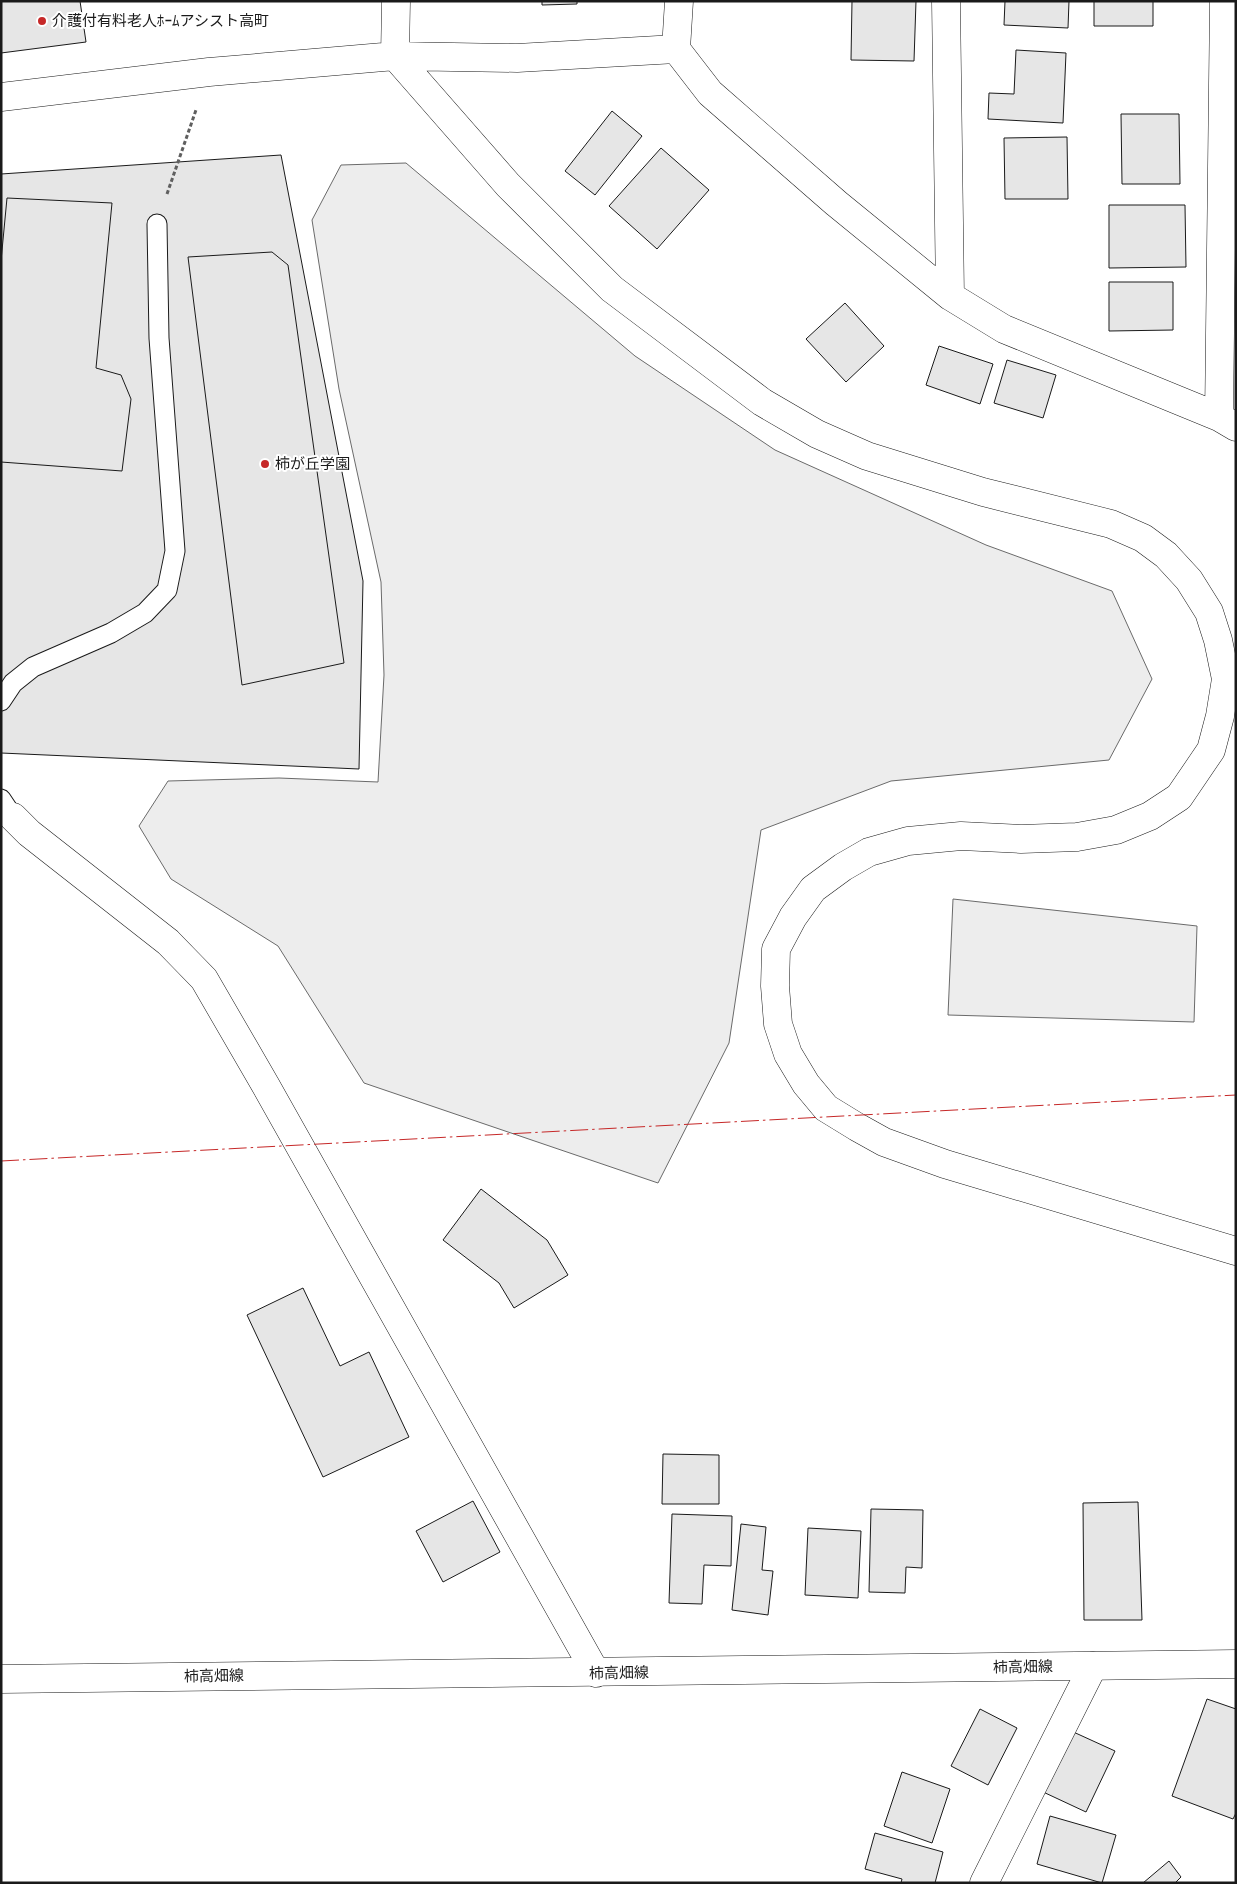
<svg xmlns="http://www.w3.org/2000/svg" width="1237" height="1884" font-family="'PT Sans','Noto Sans JP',sans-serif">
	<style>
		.built { fill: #ededed; stroke: #6a6a6a }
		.building { fill: #e6e6e6; stroke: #1a1a1a }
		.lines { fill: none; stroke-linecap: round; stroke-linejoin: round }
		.service-casing { stroke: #1a1a1a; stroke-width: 21 }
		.minor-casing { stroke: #1a1a1a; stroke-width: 29 }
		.secondary-casing { stroke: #1a1a1a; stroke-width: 29 }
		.path { stroke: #5f5f5f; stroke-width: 3; stroke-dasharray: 4 2.5; stroke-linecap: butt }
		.service { stroke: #fff; stroke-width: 19 }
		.minor { stroke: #fff; stroke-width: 28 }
		.secondary { stroke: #fff; stroke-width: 28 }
		.power { stroke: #c62828; stroke-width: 1; stroke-dasharray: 18 4 2.5 4; stroke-linecap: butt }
		.poi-dot { fill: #c62828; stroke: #fff; stroke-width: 2 }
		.labels { text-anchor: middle; stroke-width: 4; stroke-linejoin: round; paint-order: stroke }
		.poi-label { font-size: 15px; fill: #1a1a1a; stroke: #fff; text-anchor: start }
		.street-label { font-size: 15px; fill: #1a1a1a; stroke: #fff }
	</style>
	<rect width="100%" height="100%" fill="#fff"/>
	<!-- built -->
	<path class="built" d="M406 163 635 356 775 450 986 545 1112 591 1152 679 1109 760 891 781 761 830 729 1043 658 1183 364 1083 278 946 171 879 139 826 168 781 279 778 378 782 384 675 381 582 339 389 312 220 341 165Z
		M953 899 1197 926 1194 1022 948 1015Z"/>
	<!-- building -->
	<path class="building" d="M1 1H80L86 42 1 53Z
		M542 1H577V4L542 5Z
		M852 1H916L914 61 851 60Z
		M1005 1H1069L1068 28 1004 25Z
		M1094 1H1153V26H1094Z
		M1016 50 1066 53 1063 123 988 119 989 93 1014 94Z
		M612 111 642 136 595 195 565 171Z
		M1121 114H1179L1180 184H1122Z
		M1067 137 1068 199H1005L1004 138Z
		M661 148 709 190 657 249 609 206Z
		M281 155 363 581 359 769 1 753V174Z
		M7 198 112 203 96 368 121 375 131 399 122 471 1 462V261Z
		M1109 205H1185L1186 267 1109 268Z
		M272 252 288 265 344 663 242 685 188 257Z
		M1109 282H1173V330L1109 331Z
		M845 303 884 346 846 382 806 339Z
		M939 346 993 364 980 404 926 385Z
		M1007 360 1056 375 1043 418 994 403Z
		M481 1189 547 1240 568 1275 514 1308 499 1283 443 1240Z
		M303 1288 340 1366 369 1352 409 1437 323 1477 247 1315Z
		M663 1454 719 1455V1504H662Z
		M473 1501 500 1552 443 1582 416 1531Z
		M1138 1502 1142 1620H1084L1083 1503Z
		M871 1509 923 1510 922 1568 906 1567 905 1593 869 1592Z
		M672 1514 732 1516 731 1566 704 1565 702 1604 669 1603Z
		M741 1524 766 1527 762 1570 773 1571 768 1615 732 1610Z
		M808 1528 861 1531 858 1598 805 1595Z
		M1207 1699 1236 1709V1813L1233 1819 1172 1796Z
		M980 1709 1017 1728 988 1785 951 1766Z
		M1069 1730 1115 1751 1086 1812 1041 1791Z
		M902 1772 950 1789 932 1843 884 1826Z
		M1050 1816 1116 1835 1102 1883 1037 1864Z
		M875 1833 943 1852 935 1883H901L902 1879 865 1869Z
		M1169 1861 1181 1877 1175 1883H1143Z"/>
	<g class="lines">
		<!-- service casing -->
		<g class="service-casing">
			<path id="service" d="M1 701 13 683 33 667 111 633 145 613 167 590 175 551 159 338 157 224
				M1 799 13 817"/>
		</g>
		<!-- minor casing -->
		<g class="minor-casing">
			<path id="minor" d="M396 1 395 56 517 58 676 49
				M679 1 676 49 710 93 836 203 950 296 1004 329 1219 417 1236 427
				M946 1 950 296
				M1 97 209 72 395 56 508 185 612 289 762 402 817 434 867 456 983 492 1111 524 1143 538 1166 555 1189 580 1209 612 1218 640 1226 679 1220 716 1211 750 1179 797 1150 816 1116 830 1077 837 1021 839 961 836 908 841 869 852 843 867 813 889 793 917 776 949 775 986 778 1024 788 1054 806 1084 826 1108 857 1127 884 1142 945 1164 1236 1251
				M1219 417 1224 1
				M13 817 29 833 168 942 204 979 266 1086 596 1673
				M984 1883 1093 1666"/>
		</g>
		<!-- secondary casing -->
		<g class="secondary-casing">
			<path id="secondary" d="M1 1679 1236 1664"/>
		</g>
		<!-- path -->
		<path class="path" d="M167 194 196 110"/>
		<!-- service -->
		<use href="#service" class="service"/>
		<!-- minor -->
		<use href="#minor" class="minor"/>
		<!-- secondary -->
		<use href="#secondary" class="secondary"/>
		<!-- power -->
		<path class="power" d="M1 1161 1236 1095"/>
	</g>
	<!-- markers -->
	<g class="poi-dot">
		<circle cx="42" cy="21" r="5"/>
		<circle cx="265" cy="464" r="5"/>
	</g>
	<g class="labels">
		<!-- poi labels -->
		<g class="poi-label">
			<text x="52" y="26">介護付有料老人ﾎｰﾑアシスト高町</text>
			<text x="275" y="469">柿が丘学園</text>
		</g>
		<!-- street labels -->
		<g class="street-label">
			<text transform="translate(1023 1667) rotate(-1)" y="5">柿高畑線</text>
			<text transform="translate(619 1673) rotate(-1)" y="5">柿高畑線</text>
			<text transform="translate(214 1676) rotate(-1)" y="5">柿高畑線</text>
		</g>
	</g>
	<!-- border -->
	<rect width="1237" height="1884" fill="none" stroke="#1a1a1a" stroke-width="5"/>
</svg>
